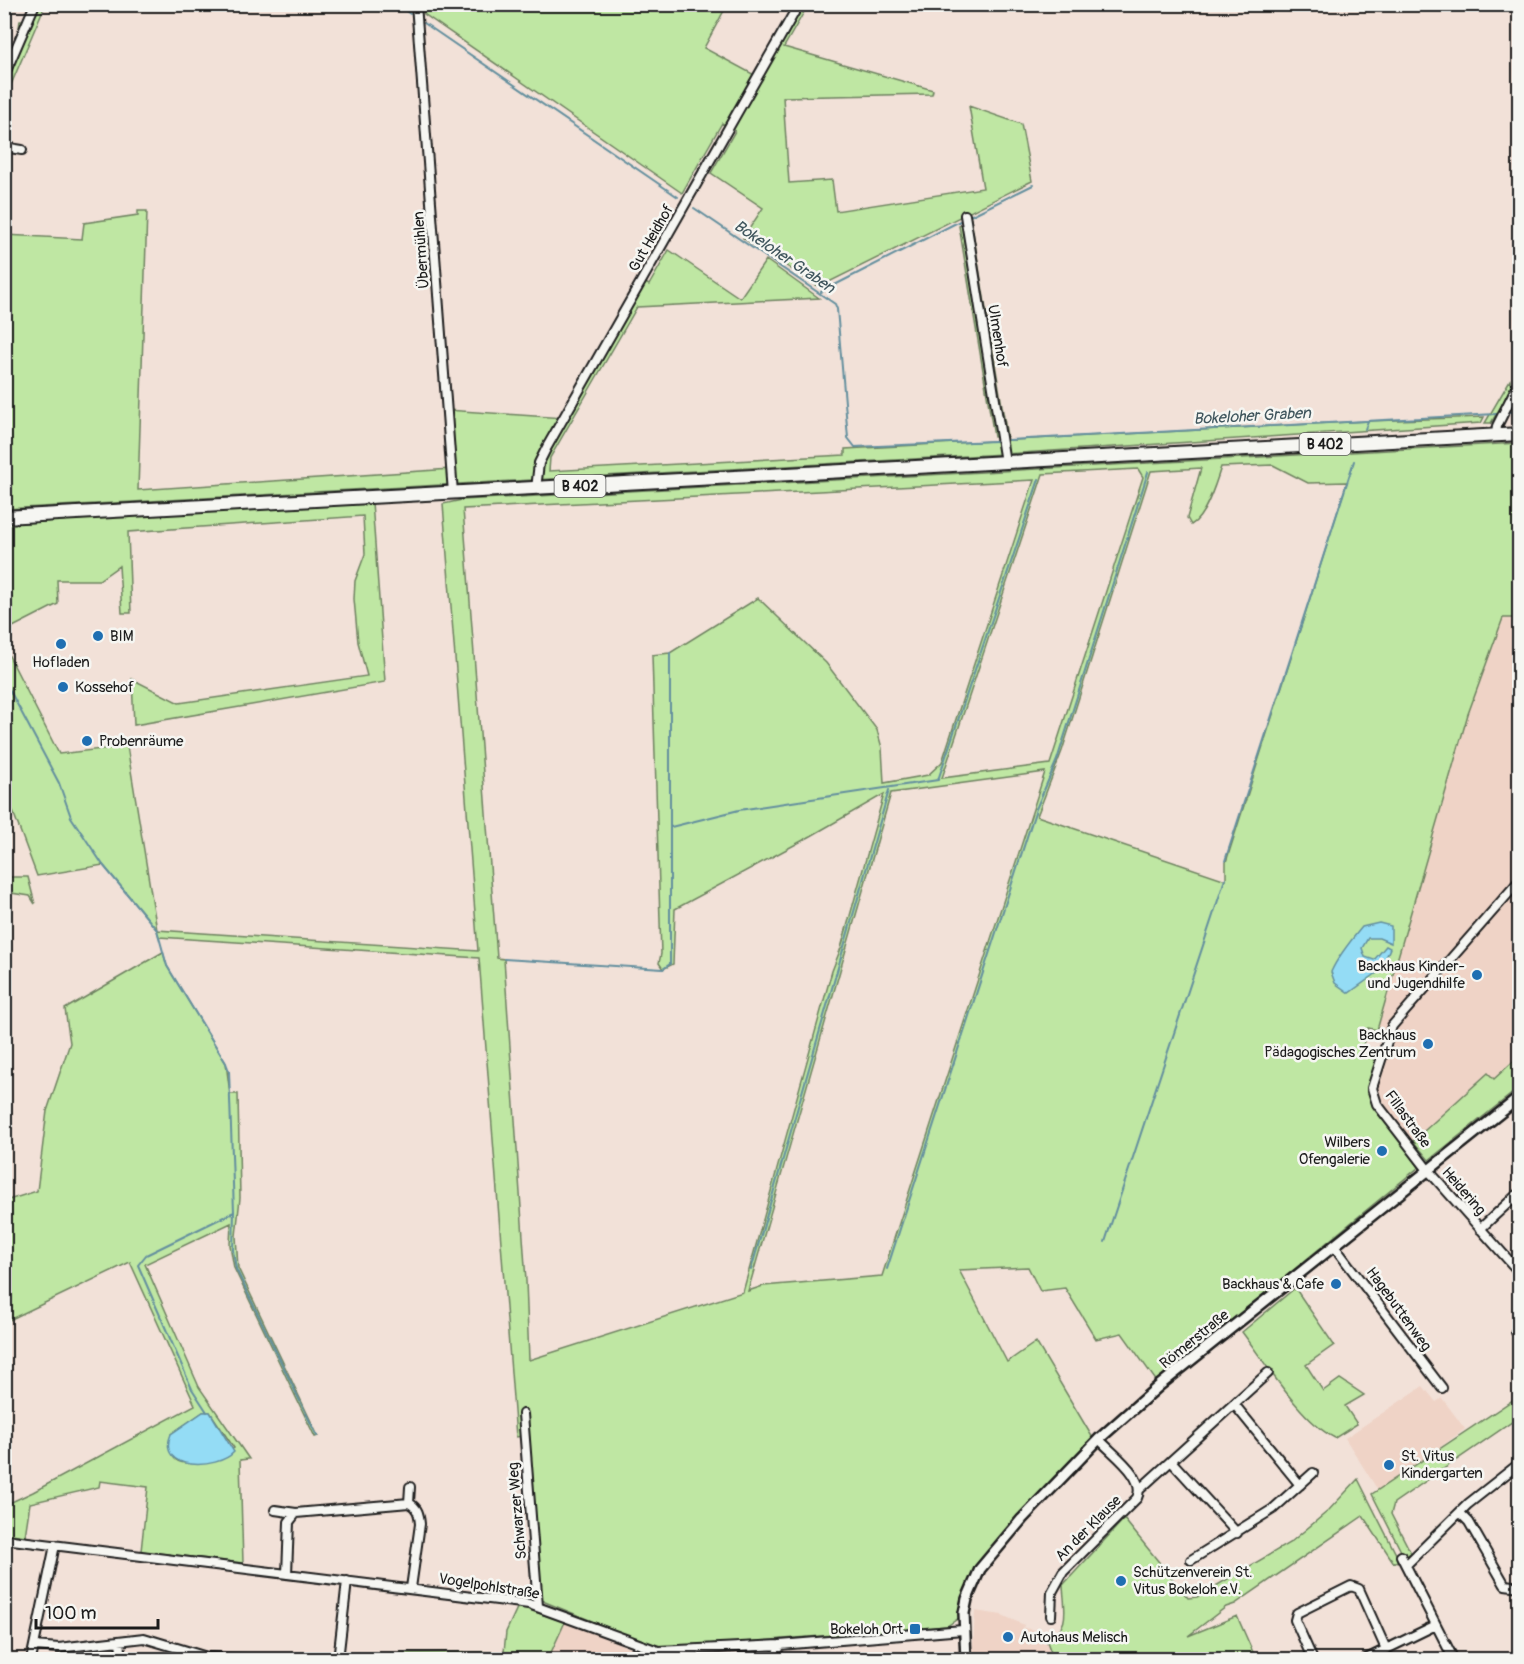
<svg xmlns="http://www.w3.org/2000/svg" width="1524" height="1664" font-family="Pangolin,sans-serif">
	<style>
		.built { fill: #efd3c6 }
		.green { fill: #bfe7a3; stroke: #6e8260; stroke-width: 1.5; fill-rule: evenodd }
		.water { fill: #94dcf5; stroke: #648f9e; stroke-width: 1.5 }
		.lines { fill: none; stroke-linecap: round; stroke-linejoin: round }
		.stream { stroke: #648f9e; stroke-width: 2 }
		.minor-casing { stroke: #1c1c1c; stroke-width: 12 }
		.tertiary-casing { stroke: #1c1c1c; stroke-width: 14 }
		.primary-casing { stroke: #1c1c1c; stroke-width: 16 }
		.minor { stroke: #f6f6f2; stroke-width: 8 }
		.tertiary { stroke: #f6f6f2; stroke-width: 9 }
		.primary { stroke: #f6f6f2; stroke-width: 12 }
		.poi-dot { fill: #1f6fb2; stroke: #f6f6f2; stroke-width: 2 }
		.labels { text-anchor: middle; stroke-width: 5; stroke-linejoin: round; paint-order: stroke }
		.shield { fill: #f6f6f2; stroke: #5d5d5c; stroke-width: 1.5 }
		.shield-label { font-size: 14px; font-weight: bold; fill: #1c1c1c }
		.street-label { font-size: 15px; fill: #1c1c1c; stroke: #f6f6f2 }
		.poi-label { font-size: 15px; fill: #1c1c1c; stroke: #f6f6f2; text-anchor: start }
		.water-label { font-size: 16px; font-style: italic; fill: #40565d; stroke: #f6f6f2 }
	</style>
	<rect width="100%" height="100%" fill="#f2e1d8"/>
	<filter id="ink" filterUnits="userSpaceOnUse"><feTurbulence type="fractalNoise" baseFrequency=".0167" numOctaves="2"/><feDisplacementMap in="SourceGraphic" scale="12" xChannelSelector="R" yChannelSelector="G"/><feConvolveMatrix kernelMatrix="1 2 1 2 8 2 1 2 1" color-interpolation-filters="sRGB"/></filter>
	<g filter="url(#ink)">
		<!-- built -->
		<path class="built" d="M1503 618H1519V1056L1494 1080 1488 1073 1413 1141 1389 1112 1375 1085 1392 1033 1377 1030 1468 714Z
			M1423 1386 1436 1402 1442 1398 1465 1429 1379 1492 1345 1438Z
			M975 1611 1002 1615 1024 1625 1023 1628 1042 1631 1051 1653 1020 1659H975L973 1647Z
			M565 1622 658 1659H548Z"/>
		<!-- green -->
		<path class="green" d="M29 5H45L10 87 5 132V63L19 28 20 20H23Z
			M423 5H727L704 48 758 77 799 5H808L784 47 933 90 932 94 783 97 789 183 832 180 836 211 983 188 969 106 1021 124 1032 181 819 287 743 238 763 208 711 173 735 131 722 123 682 193 424 14Z
			M138 211H147L138 490 451 469 447 410 564 418 642 281 649 285 669 250 740 298 766 260 819 298 637 307 550 458 549 471 845 455V449L1368 421 1484 417 1481 423 1004 454 5 509V235L82 239 84 223 138 215Z
			M971 219 1007 436 994 437 959 226Z
			M1510 380 1512 388 1491 423H1485Z
			M1519 443V618H1503L1468 714 1377 1030 1368 1028 1361 1051 1370 1054 1376 1064 1370 1097 1419 1167 1157 1382 1122 1333 1096 1339 1065 1288 1040 1291 1028 1267 959 1270 1007 1362 1036 1342 1094 1440C1041 1493 981 1544 959 1618L947 1626 672 1648 651 1645 545 1602 537 1593 524 1436 516 1437 479 958 159 937 157 930 103 865 37 876 5 790 4 646 59 754 127 746 157 930 478 951 443 504 462 500ZM1273 465 1308 483 1347 482 1226 862V880L1037 816 1062 751 1151 471 1201 468 1187 518 1191 525C1205 518 1216 483 1221 467ZM1138 469 1143 477 1050 764 942 778 1043 474ZM1034 480 942 762 928 775 884 783 882 748 877 730 826 663 758 598 670 653 652 655 661 954 659 963 663 969 673 964 675 909 811 836 884 794 841 948 832 971 743 1292 529 1360 526 1281 504 959 497 958 463 509ZM1045 772 882 1276 763 1286 748 1291 891 793Z
			M372 502 385 682 134 725 132 679 179 703 367 676 358 642 354 599 355 581 365 554 363 516 128 532 131 613H122L119 566 99 580H57L58 604 5 631V524Z
			M4 877H28L35 904 30 896 5 892Z
			M163 952 167 966 226 1063 230 1094H238L240 1198 236 1236 238 1268 318 1436 315 1437 234 1268 230 1245 231 1223 145 1264 199 1387 249 1459 240 1460 243 1563 141 1551 148 1487 100 1481 99 1487 30 1503 25 1536 5 1533V1505L33 1492 195 1405 130 1262 5 1322V1201L37 1191 47 1111 70 1043 65 1009ZM203 1412H210L234 1448C211 1457 163 1483 171 1434Z
			M1519 1056V1088L1429 1160 1413 1141 1488 1073 1494 1079Z
			M1295 1288 1334 1345 1306 1365 1323 1391 1340 1379 1364 1395 1345 1406 1357 1424 1335 1438C1301 1422 1265 1362 1242 1332Z
			M1519 1396V1417L1394 1503 1391 1514 1411 1553 1404 1557 1372 1494Z
			M1358 1479 1399 1560 1394 1563 1363 1516 1235 1604 1226 1607 1188 1636 1237 1616 1256 1659 1043 1660 1053 1658 1046 1639C1072 1628 1064 1609 1063 1585L1124 1519 1188 1598 1197 1597 1291 1542 1328 1511Z
			M518 1606 565 1622 548 1659H399L400 1653 504 1652 506 1632Z"/>
		<!-- water -->
		<path class="water" d="M1379 923 1391 926V943L1379 938H1368L1362 948 1365 957 1374 960 1386 946 1390 948 1381 970 1349 993 1335 983 1331 972C1337 958 1352 939 1362 927Z
			M203 1412H210L234 1452C218 1470 155 1472 171 1434Z"/>
		<g class="lines">
			<!-- stream -->
			<path class="stream" d="M397 4 410 14
				M424 23 678 197
				M694 208 835 304 837 309 848 438 855 447 995 441
				M970 216 1033 185
				M821 292 962 220
				M1511 412 1520 410
				M1365 429 1368 421
				M1009 440 1496 414
				M4 679 5 680
				M8 687 59 783 71 817 103 865 157 930 167 966 226 1063 229 1071 234 1212 146 1255 138 1265 192 1389 207 1412
				M671 827 739 810 938 780 1039 479
				M1225 861 1354 461
				M504 959 663 969 670 964V653
				M234 1212 233 1250 236 1269 317 1436
				M1105 1242 1225 879
				M887 1269 1036 809 1057 760 1148 472
				M751 1270 889 790"/>
			<!-- minor casing -->
			<g class="minor-casing">
				<path id="minor" d="M416 4 453 493
					M4 76 35 4
					M4 147 22 150
					M965 215 1005 462
					M1496 435 1497 426 1520 380
					M536 489 539 463 547 447 799 4
					M1520 880 1392 1026 1372 1088 1377 1104 1428 1170 1520 1273
					M1480 1229 1520 1192
					M1334 1246 1442 1388
					M1516 1332 1520 1329
					M1234 1404 1300 1485
					M523 1414 538 1606
					M1171 1461 1237 1533
					M1140 1489 1268 1373
					M409 1503 410 1487
					M275 1510 296 1513
					M1460 1513 1469 1522 1505 1585 1520 1587
					M4 1539 529 1604 658 1651 780 1645 963 1630
					M1401 1556 1454 1660
					M1191 1560 1273 1509 1313 1473
					M1406 1565 1468 1504 1520 1463
					M287 1574 289 1522 296 1513 409 1503C418 1508 419 1514 420 1524L411 1588
					M1051 1616 1052 1592 1063 1572 1137 1498C1147 1477 1112 1454 1099 1439
					M120 1641 122 1660
					M34 1646 59 1648 144 1638 207 1657 268 1660
					M31 1660 55 1545
					M338 1660 347 1581
					M775 1660 780 1645
					M1313 1660 1295 1620 1297 1613 1351 1586 1359 1589 1386 1649
					M1364 1660 1436 1625"/>
			</g>
			<!-- tertiary casing -->
			<g class="tertiary-casing">
				<path id="tertiary" d="M966 1660 964 1613 967 1599 980 1569 1022 1519 1099 1439 1160 1385 1520 1097"/>
			</g>
			<!-- primary casing -->
			<g class="primary-casing">
				<path id="primary" d="M4 517 1520 434"/>
			</g>
			<!-- minor -->
			<use href="#minor" class="minor"/>
			<!-- tertiary -->
			<use href="#tertiary" class="tertiary"/>
			<!-- primary -->
			<use href="#primary" class="primary"/>
		</g>
	</g>
	<!-- markers -->
	<g class="poi-dot">
		<circle cx="98" cy="636" r="6"/>
		<circle cx="61" cy="644" r="6"/>
		<circle cx="63" cy="687" r="6"/>
		<circle cx="87" cy="741" r="6"/>
		<circle cx="1477" cy="975" r="6"/>
		<circle cx="1428" cy="1044" r="6"/>
		<circle cx="1382" cy="1151" r="6"/>
		<circle cx="1336" cy="1284" r="6"/>
		<circle cx="1389" cy="1465" r="6"/>
		<circle cx="1121" cy="1581" r="6"/>
		<rect x="909" y="1623" width="12" height="12" rx="3"/>
		<circle cx="1008" cy="1637" r="6"/>
	</g>
	<g class="labels">
		<!-- shield labels -->
		<g class="shield">
			<rect x="1299.5" y="433" width="51" height="22" rx="4.5"/>
			<rect x="554.5" y="475" width="51" height="22" rx="4.5"/>
		</g>
		<g class="shield-label">
			<text x="1325" y="449">B 402</text>
			<text x="580" y="491">B 402</text>
		</g>
		<!-- street labels -->
		<g class="street-label">
			<text transform="translate(651 238) rotate(-60)" y="5">Gut Heidhof</text>
			<text transform="translate(421 250) rotate(-94)" y="5">Übermühlen</text>
			<text transform="translate(998 336) rotate(81)" y="5">Ulmenhof</text>
			<text transform="translate(1408 1119) rotate(54)" y="5">Fillastraße</text>
			<text transform="translate(1464 1191) rotate(49)" y="5">Heidering</text>
			<text transform="translate(1399 1309) rotate(54)" y="5">Hagebuttenweg</text>
			<text transform="translate(1194 1339) rotate(-39)" y="5">Römerstraße</text>
			<text transform="translate(517 1511) rotate(-95)" y="5">Schwarzer Weg</text>
			<text transform="translate(1088 1528) rotate(-45)" y="5">An der Klause</text>
			<text transform="translate(489 1586) rotate(9)" y="5">Vogelpohlstraße</text>
		</g>
		<!-- poi labels -->
		<g class="poi-label">
			<text x="110" y="641">BIM</text>
			<text x="61" y="667" text-anchor="middle">Hofladen</text>
			<text x="75" y="692">Kossehof</text>
			<text x="99" y="746">Probenräume</text>
			<text x="1465" y="971" text-anchor="end">Backhaus Kinder-<tspan x="1465" dy="17">und Jugendhilfe</tspan></text>
			<text x="1416" y="1040" text-anchor="end">Backhaus<tspan x="1416" dy="17">Pädagogisches Zentrum</tspan></text>
			<text x="1370" y="1147" text-anchor="end">Wilbers<tspan x="1370" dy="17">Ofengalerie</tspan></text>
			<text x="1324" y="1289" text-anchor="end">Backhaus &amp; Cafe</text>
			<text x="1401" y="1461">St. Vitus<tspan x="1401" dy="17">Kindergarten</tspan></text>
			<text x="1133" y="1577">Schützenverein St.<tspan x="1133" dy="17">Vitus Bokeloh e.V.</tspan></text>
			<text x="903" y="1634" text-anchor="end">Bokeloh Ort</text>
			<text x="1020" y="1642">Autohaus Melisch</text>
		</g>
		<!-- water labels -->
		<g class="water-label">
			<text transform="translate(785 256) rotate(34)" y="6">Bokeloher Graben</text>
			<text transform="translate(1252 415) rotate(-3)" y="6">Bokeloher Graben</text>
		</g>
	</g>
	<!-- margin -->
	<rect width="1524" height="1664" fill="none" stroke="#f6f6f2" stroke-width="24"/>
	<rect x="12" y="12" width="1500" height="1640" fill="none" stroke="#1c1c1c" stroke-width="2" filter="url(#ink)"/>
	<!-- scale -->
	<path d="M36 1619v9h122v-9" fill="none" stroke="#1c1c1c" stroke-width="3"/>
	<text x="45" y="1619" font-size="18" fill="#1c1c1c" stroke="#f6f6f2" stroke-width="4.5" paint-order="stroke">100 m</text>
</svg>
